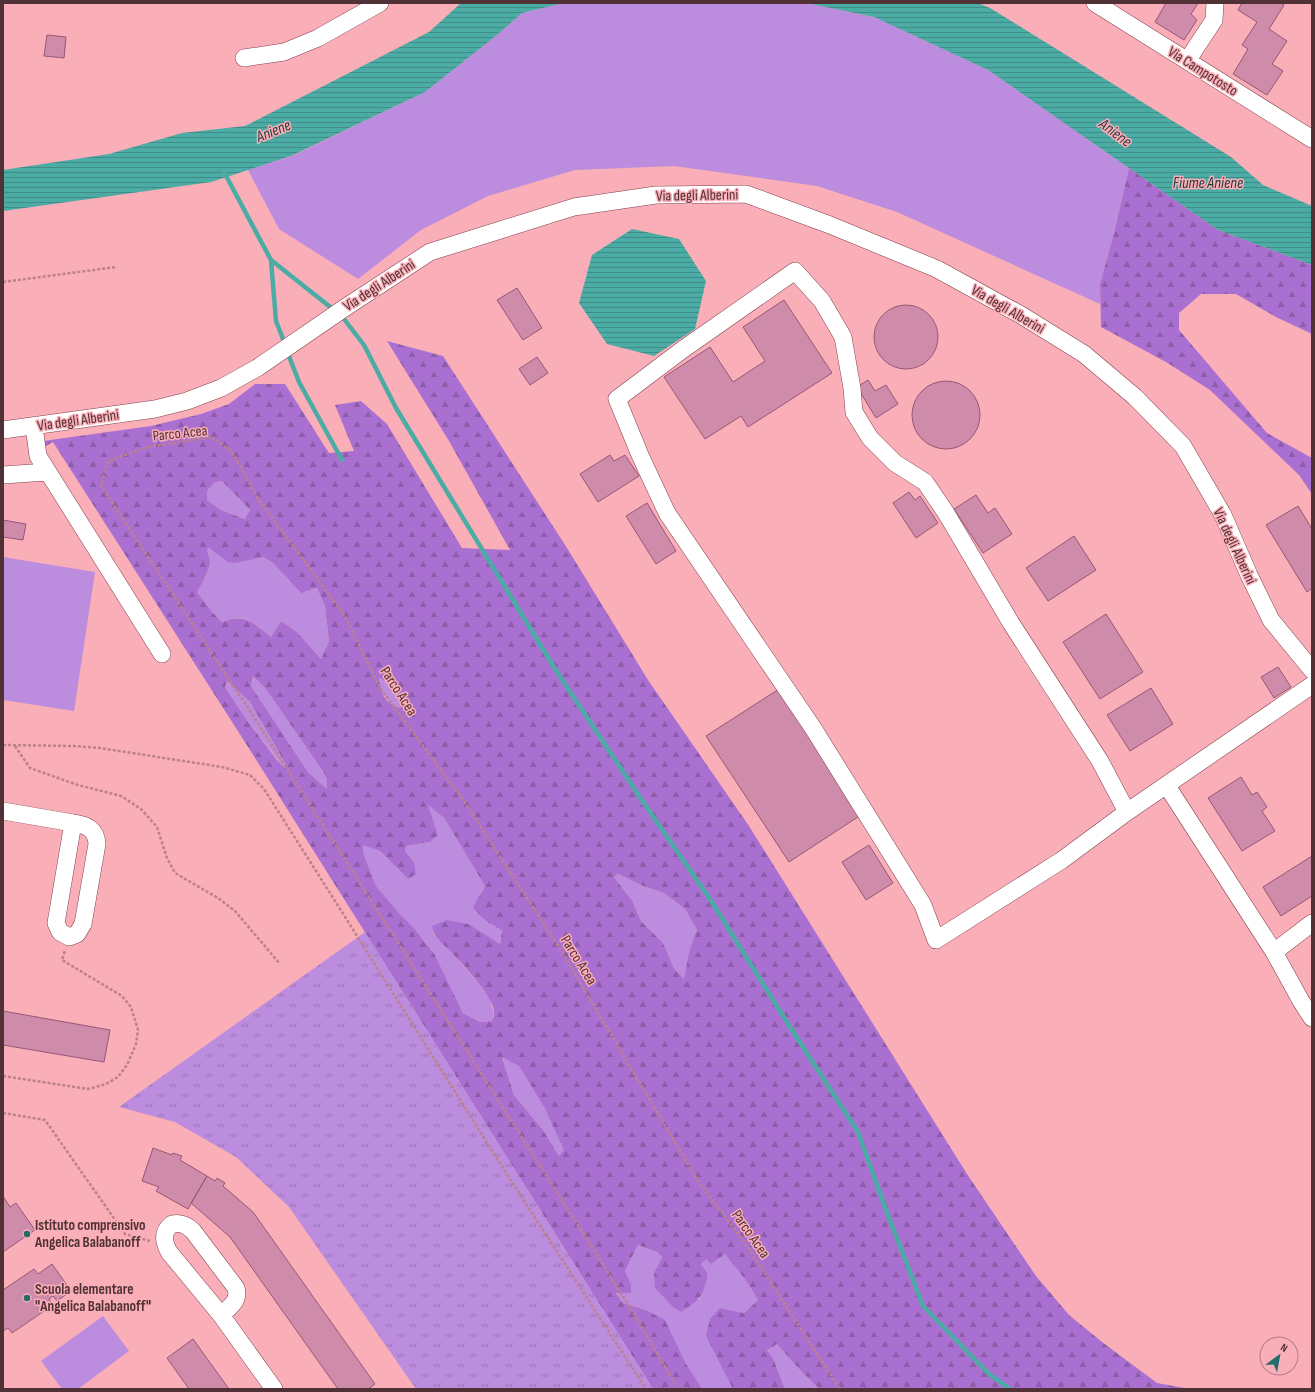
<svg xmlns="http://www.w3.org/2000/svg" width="1315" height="1392" font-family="'Sofia Sans Condensed',sans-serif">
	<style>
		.grass { fill: #bc8dde }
		.forest { fill: url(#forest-firs); fill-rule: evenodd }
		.park { fill: url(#park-tufts) }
		.water { fill: url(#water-rules) }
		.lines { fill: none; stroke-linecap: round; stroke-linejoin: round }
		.stream { stroke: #4baba5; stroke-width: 4.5 }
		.building { fill: #ce8baa; stroke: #955875 }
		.minor-casing { stroke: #81404c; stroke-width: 18 }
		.path { stroke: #bc8189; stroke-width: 2.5; stroke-dasharray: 3 2; stroke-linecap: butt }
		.minor { stroke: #fff; stroke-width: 17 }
		.poi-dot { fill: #226d69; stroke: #faaeb8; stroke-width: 1.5 }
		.labels { text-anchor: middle; stroke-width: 3; stroke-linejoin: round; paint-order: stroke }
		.street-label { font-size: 15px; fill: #503236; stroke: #faaeb8 }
		.poi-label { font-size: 15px; font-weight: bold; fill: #503236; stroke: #faaeb8; text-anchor: start }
		.water-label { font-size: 16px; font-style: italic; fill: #1d3b39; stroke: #faaeb8 }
	</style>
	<defs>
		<pattern id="forest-firs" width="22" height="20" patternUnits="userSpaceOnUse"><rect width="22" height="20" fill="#aa70d1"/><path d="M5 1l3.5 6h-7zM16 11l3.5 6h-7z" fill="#8d5daa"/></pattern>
		<pattern id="park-tufts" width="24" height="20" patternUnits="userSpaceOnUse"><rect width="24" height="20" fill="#bc8dde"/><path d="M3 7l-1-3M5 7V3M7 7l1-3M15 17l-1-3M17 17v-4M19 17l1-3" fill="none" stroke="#9b74b5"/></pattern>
		<pattern id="water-rules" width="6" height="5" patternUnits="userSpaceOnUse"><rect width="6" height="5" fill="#4baba5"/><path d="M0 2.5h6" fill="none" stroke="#418c87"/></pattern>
	</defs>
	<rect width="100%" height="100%" fill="#faaeb8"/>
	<!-- grass -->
	<path class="grass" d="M564 3H806L874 17 988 70 1129 168 1115 229 1100 284V304L897 212 817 186 674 166 575 170 488 196 421 230 358 279 279 229 248 170 292 156 425 92 497 35 522 13Z
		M222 481 250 510 246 519 221 510 207 500V491L214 483Z
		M208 547 254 558 263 557 273 563 301 593 317 588 325 606 329 641 321 659 298 633 281 621 271 637C254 623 245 612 222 622L212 612 197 592C201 585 210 571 210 563 210 557 206 553 208 547Z
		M3 557 95 572 74 711 3 700Z
		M253 676 266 689 326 776 327 789 308 772 251 686Z
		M379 676C387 684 400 696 401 708L392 705 380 690Z
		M227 681 250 702 285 763V769L246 719 225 687Z
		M427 804 444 818 485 886 480 894 490 924 502 929 500 944 487 937 433 933 452 953 480 985 490 999 494 1014 492 1021 480 1022 463 1013 435 955 414 928 399 913 376 886 364 855 363 844 380 851 408 879 414 862 405 851 406 846 430 842 438 835Z
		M618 874 643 886 664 893 685 909 697 930 690 948 685 980 674 968 663 943 641 921 633 902 614 877Z
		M502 1056 519 1066 545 1109 565 1150 559 1156 543 1130 514 1095Z
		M638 1245 657 1252 662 1257 654 1273 699 1300 705 1286 708 1274 701 1264 706 1258 711 1264 725 1253 745 1279 758 1300 744 1313 720 1308 724 1369 733 1389H702L646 1310 623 1303 616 1292 631 1284 625 1271Z
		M103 1316 129 1351 78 1389H62L41 1361Z
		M777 1344 799 1369 819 1389H785L773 1358 767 1349Z"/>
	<!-- forest -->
	<path class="forest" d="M1129 168 1218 230 1312 265V334L1276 317 1236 294H1201L1179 313V330L1267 433 1312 458V494L1299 475 1210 390 1166 362 1101 327 1100 284 1115 229Z
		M387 341 443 356 567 548 648 680 749 826 967 1174 1036 1276 1069 1315 1102 1342 1157 1383 1190 1389H819L799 1369 777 1344 767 1350 773 1358 785 1389H733L706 1336 710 1319 720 1308 744 1313 758 1300 745 1279 725 1254 711 1264 706 1259 701 1264 708 1274C703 1297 701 1299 681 1312L673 1307 655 1288 654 1273 662 1257 657 1252 638 1245 625 1271 631 1284V1293H616L623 1303 646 1310 665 1320 686 1364 702 1389H653L250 750 53 442 44 447 43 441 151 426 201 414 229 404 255 384H285L329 453 354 451 335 405 361 401 387 424 462 548 510 550 449 441ZM222 481 250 510 245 519 221 510 207 500V491L214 483ZM208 547 228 562 235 563 263 557 273 563 301 593 317 588 325 606 329 641 321 659 298 633 281 621 271 637C254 623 245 613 222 622L212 612 197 592C201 585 209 572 210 563 210 557 206 553 208 547ZM253 676 266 689 326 776 327 789 308 772 251 686ZM379 677C388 684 400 696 401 708 385 704 380 692 379 677ZM227 681 250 702 285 763V768L277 760 246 719 225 687ZM428 805 444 818 485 886 473 907C482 919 489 924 502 930L500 944 468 924 447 920 432 926C434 937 443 944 451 952 462 964 497 999 494 1015 494 1017 492 1019 492 1021L480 1022 463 1013 435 955 414 928 399 913 376 886 364 855 363 845 380 851 408 879 416 874 414 862 405 851 406 846 430 842 438 835ZM618 874 643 886 664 893 685 909 697 930 690 948 684 979 674 968 663 943 641 921 633 902 614 877ZM502 1057 519 1066 545 1109 564 1150 559 1156 543 1130 514 1095Z"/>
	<!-- park -->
	<path class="park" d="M365 932 653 1389H416L289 1207 236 1157 175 1122 119 1107Z"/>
	<!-- water -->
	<path class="water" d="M461 3H564L522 13 497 35 425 92 291 156 211 182 3 211V170L109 154 182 133 245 126 429 32Z
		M806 3H978L990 8 1231 157 1263 185 1312 206V265L1218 230 988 70 874 17Z
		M632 229 679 239 706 281 695 329 654 356 607 344 579 303 592 255Z"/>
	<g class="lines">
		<!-- stream -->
		<path class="stream" d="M224 172 271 260 334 310
			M271 260 276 321 285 344
			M340 315 344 319 364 345 396 408 555 669 643 802 710 899 790 1027 858 1132 886 1210 923 1306 989 1374 1010 1389
			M287 351 299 382 342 460"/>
	</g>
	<!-- building -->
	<path class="building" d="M1166 3H1198L1191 14 1197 20 1184 40 1155 22Z
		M1242 3H1280L1284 5 1269 29 1287 41 1272 64 1283 71 1267 95 1233 74 1248 49 1242 45 1257 22 1238 10Z
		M47 35 66 37 64 58 44 56Z
		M517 288 542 328 523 340 497 300Z
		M784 300 832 373 748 427 741 416 705 439 664 377 710 347 733 382 765 361 743 327Z
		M874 337a32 32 0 1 1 64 0a32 32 0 1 1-64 0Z
		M537 357 548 373 530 385 519 369Z
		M868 380 875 391 886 385 898 404 876 418 857 387Z
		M912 415a34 34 0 1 1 68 0a34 34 0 1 1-68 0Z
		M610 455 614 461 625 455 639 476 598 502 580 474Z
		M909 492 915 500 920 496 938 523 916 538 893 503Z
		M976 495 988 513 995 508 1012 534 983 553 954 509Z
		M647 503 676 551 656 564 626 516Z
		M1298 506 1312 529V588L1307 592 1266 525Z
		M3 520 26 524 23 540 3 537Z
		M1074 536 1096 570 1048 601 1026 568Z
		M1106 614 1143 672 1100 699 1063 642Z
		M1278 667 1291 687 1274 698 1261 677Z
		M1151 688 1173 724 1130 751 1107 715Z
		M779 689 861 815 789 862 706 736Z
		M1241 777 1252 795 1257 792 1267 807 1262 811 1275 831 1242 851 1208 798Z
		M869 845 893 883 866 900 842 862Z
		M1312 856V896L1281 916 1263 887Z
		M3 1011 110 1030 104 1062 3 1045Z
		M153 1148 172 1155 173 1153 182 1156 180 1160 207 1176 188 1209 156 1191 159 1187 142 1181Z
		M207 1176 215 1181 217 1178 225 1183 223 1186 253 1212 375 1384 368 1389H338L230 1237 191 1203Z
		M3 1196 10 1207 16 1203 35 1230 3 1252Z
		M52 1264 71 1291 57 1301 53 1296 49 1299 53 1305 12 1333 8 1328 3 1331V1290L34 1269 38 1274Z
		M193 1339 229 1389H189L167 1358Z"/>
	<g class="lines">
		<!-- minor casing -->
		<g class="minor-casing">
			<path id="minor" d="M1095 3 1312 139
				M244 58 284 52 318 38 380 3
				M1187 61 1214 20 1215 3
				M34 426 38 456 162 654
				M3 430 155 409 187 401 221 388 257 368 343 309 430 252 574 207 656 195 746 194 830 225 937 269 1021 315 1084 354 1135 397 1183 446 1223 515 1249 575 1271 620 1312 670
				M3 475 47 472
				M1167 786 1274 952 1301 1001 1312 1018
				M3 811 73 823C87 825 96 829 97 844L83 924 77 934 69 937 60 932 56 923 73 823
				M1127 812 1100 761 1011 623 946 513 925 482 895 463 870 438 854 412 852 388 843 337 822 301 795 271 682 350 617 399 640 455 667 513 813 728 923 905 936 940 1062 860 1127 812 1312 685
				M1274 952 1312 923
				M221 1315C229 1308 240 1301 236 1288L193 1231C187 1225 181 1222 172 1224 162 1232 163 1241 169 1252L221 1315 274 1389"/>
		</g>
		<!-- path -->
		<path class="path" d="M3 282 116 267
			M3 745 73 746 100 748 222 767 250 775 264 789 342 912 506 1173 646 1389
			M15 746 30 768 78 785 121 796 141 809 157 827 167 858 175 873 218 898 235 911 280 964
			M3 1076 88 1089 106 1084 118 1077 127 1065 136 1044 138 1030 131 1007 122 996 62 960 65 950
			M3 1113 45 1120 125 1234 150 1241
			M678 1389 636 1317 583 1233 254 717 101 486 108 461 148 447 212 437 232 452 259 500 345 616 380 688 464 801 562 952 698 1181 743 1240 840 1389"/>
		<!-- minor -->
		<use href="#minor" class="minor"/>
	</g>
	<!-- markers -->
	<g class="poi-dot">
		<circle cx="27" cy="1234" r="4"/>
		<circle cx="27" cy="1298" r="4"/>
	</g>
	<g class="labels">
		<!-- street labels -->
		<g class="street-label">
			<text transform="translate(1203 71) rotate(32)" y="5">Via Campotosto</text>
			<text transform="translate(697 195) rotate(-1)" y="5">Via degli Alberini</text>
			<text transform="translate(379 285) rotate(-33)" y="5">Via degli Alberini</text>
			<text transform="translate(1008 309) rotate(30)" y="5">Via degli Alberini</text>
			<text transform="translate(78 420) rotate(-8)" y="5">Via degli Alberini</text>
			<text transform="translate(180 433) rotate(-6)" y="5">Parco Acea</text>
			<text transform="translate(1235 546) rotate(65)" y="5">Via degli Alberini</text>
			<text transform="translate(399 691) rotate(57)" y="5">Parco Acea</text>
			<text transform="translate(579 960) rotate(58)" y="5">Parco Acea</text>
			<text transform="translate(751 1234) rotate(55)" y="5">Parco Acea</text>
		</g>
		<!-- poi labels -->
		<g class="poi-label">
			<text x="35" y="1230">Istituto comprensivo<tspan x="35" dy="17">Angelica Balabanoff</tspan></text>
			<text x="35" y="1294">Scuola elementare<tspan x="35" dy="17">"Angelica Balabanoff"</tspan></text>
		</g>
		<!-- water labels -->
		<g class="water-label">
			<text transform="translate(273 130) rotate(-22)" y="6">Aniene</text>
			<text transform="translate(1116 132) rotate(37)" y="6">Aniene</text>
			<text x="1208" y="188">Fiume Aniene</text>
		</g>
	</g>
	<!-- border -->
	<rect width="1315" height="1392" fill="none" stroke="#503236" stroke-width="8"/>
	<!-- north arrow -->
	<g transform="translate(1279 1356) rotate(32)"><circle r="19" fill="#faaeb8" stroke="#b67c84"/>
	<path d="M0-3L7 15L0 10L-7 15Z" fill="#226d69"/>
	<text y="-6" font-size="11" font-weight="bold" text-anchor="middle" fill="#503236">N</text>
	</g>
</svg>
